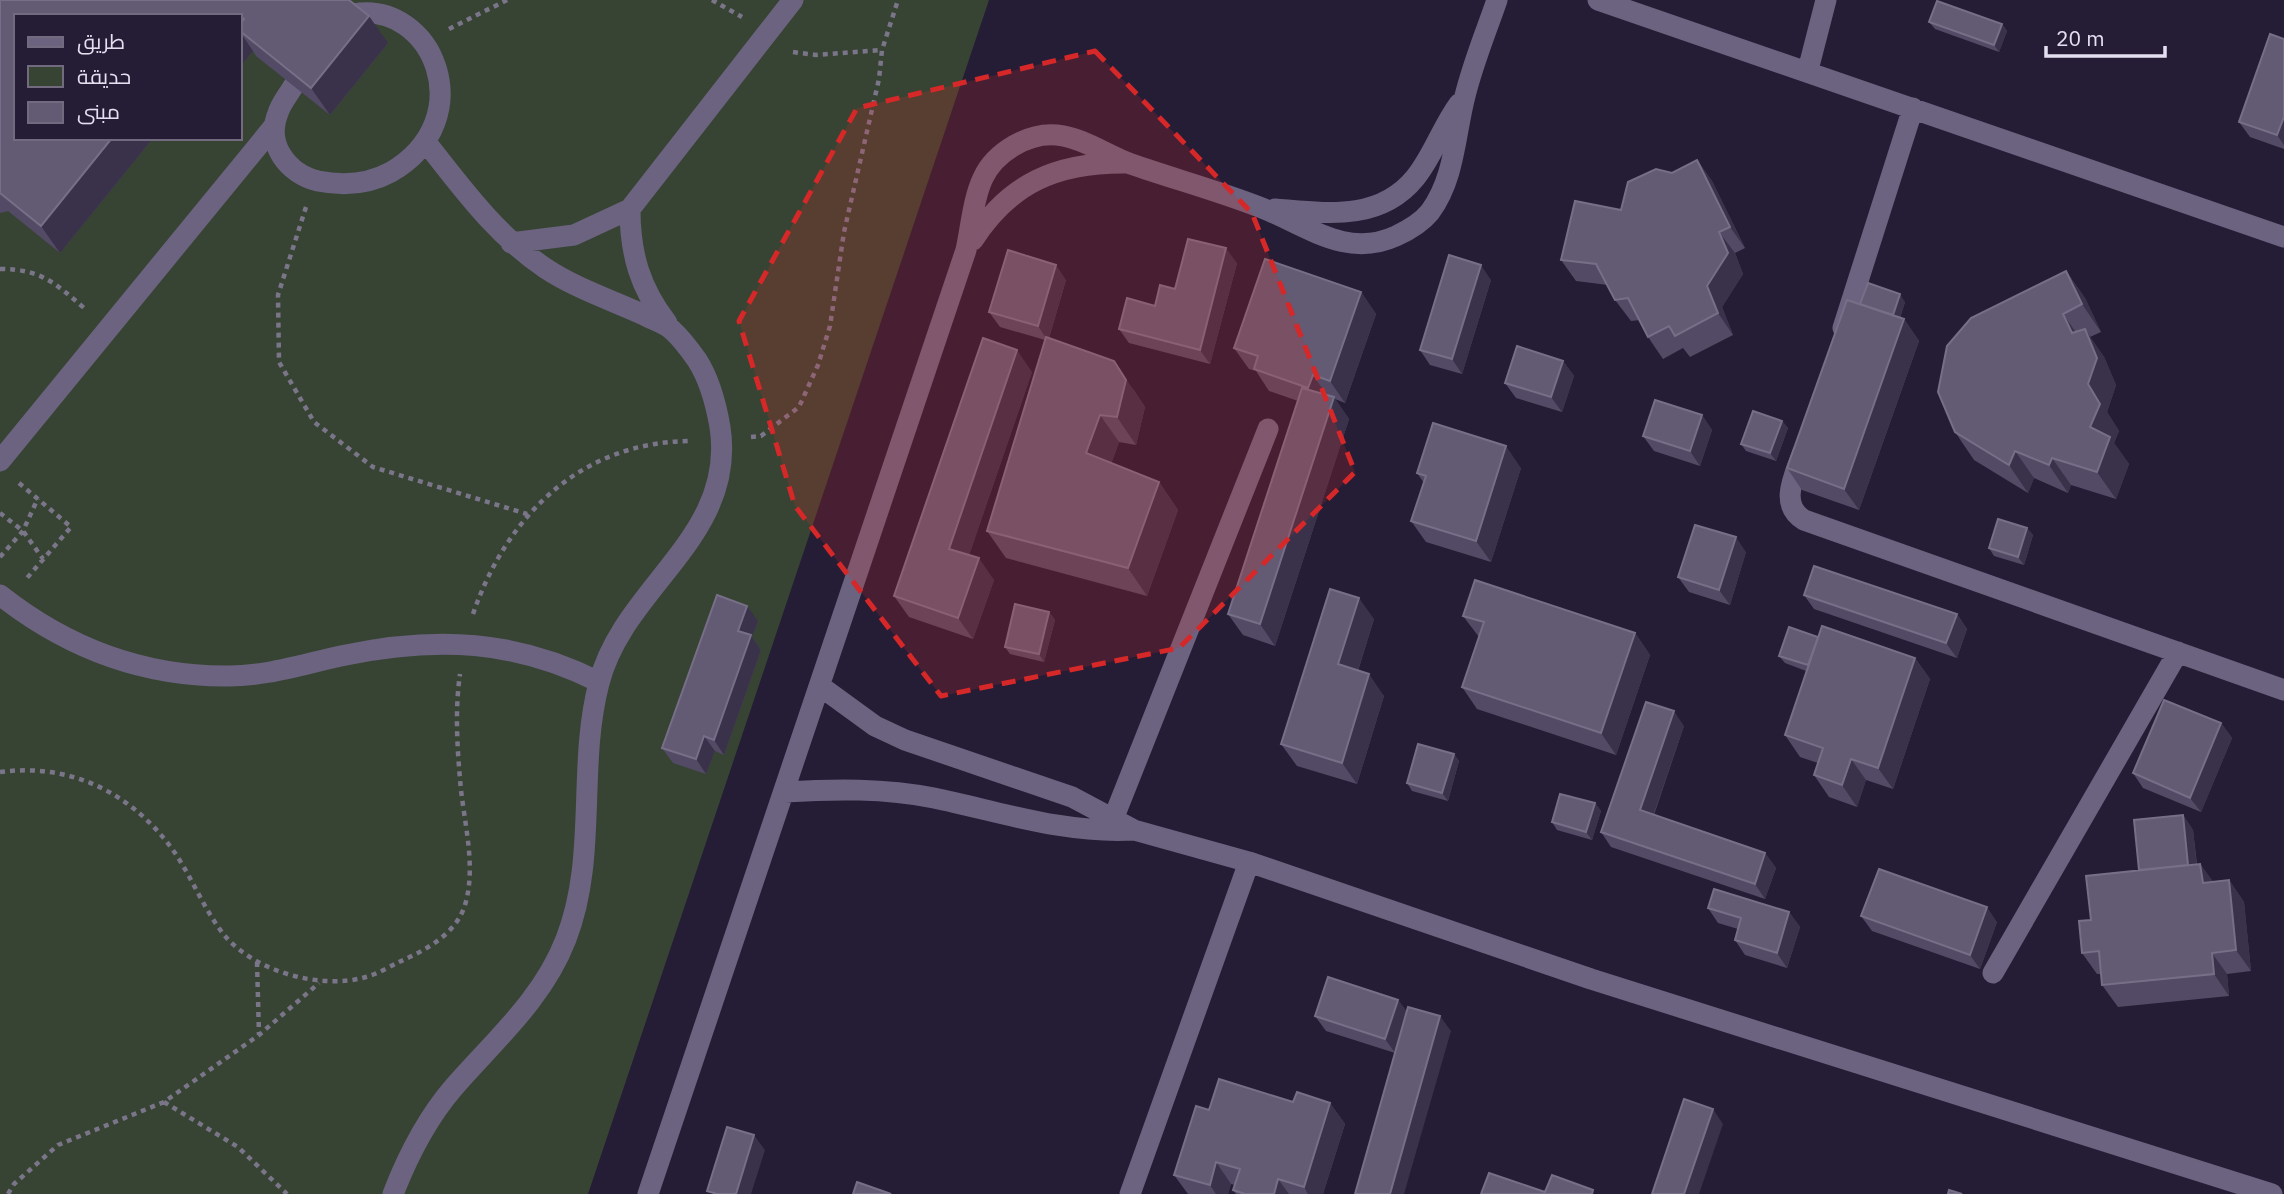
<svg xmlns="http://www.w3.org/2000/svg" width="2284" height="1194" font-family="'IBM Plex Sans',Cairo,sans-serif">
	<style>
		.green { fill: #374433; fill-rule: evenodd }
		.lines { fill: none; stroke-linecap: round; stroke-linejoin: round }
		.path { stroke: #7b758a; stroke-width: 4.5; stroke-dasharray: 5 5; stroke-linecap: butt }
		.minor { stroke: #6c6380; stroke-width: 21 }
		.wall { fill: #534a65 }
		.shaded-wall { fill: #3a314b }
		.building { fill: #635a74; stroke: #776f87; stroke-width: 2 }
		.marked { fill: #d62828; fill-opacity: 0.2; stroke: #d62828; stroke-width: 5; stroke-dasharray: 14 9; stroke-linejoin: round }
	</style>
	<rect width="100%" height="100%" fill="#251d35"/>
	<!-- green -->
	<path class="green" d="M0 0H989L588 1194H0ZM16 16H240V138H16Z"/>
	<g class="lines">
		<!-- path -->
		<path class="path" d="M712 0 742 17
			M449 29 507 0
			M793 52 816 55 882 50
			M306 207 278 295 279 362 314 422 373 467 527 514
			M0 269C41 269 55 283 84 308
			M751 437 761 436 799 407 818 365 830 326 844 232 879 79 882 50 898 0
			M19 483 71 527 27 578
			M0 513 23 531 43 559
			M0 557 23 531 38 498
			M473 614C507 515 581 442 690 441
			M0 772C69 763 128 791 170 846 191 874 203 909 225 936 256 972 321 990 366 977 377 974 389 967 399 962 426 950 456 934 465 905 477 865 463 820 460 779 457 745 455 708 460 674
			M257 962 259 1035
			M164 1102 238 1147 287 1194
			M8 1194 14 1184 58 1145 164 1102 259 1035 319 983"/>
		<!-- minor -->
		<path class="minor" d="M1598 0 2284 237
			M1808 70 1826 0
			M294 85C289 94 281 103 278 113 265 144 288 174 318 181 343 186 369 184 391 172 482 119 433 0 353 14
			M630 209C630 254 640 288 667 323
			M1275 209C1325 213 1379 222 1415 178 1433 156 1442 127 1459 104
			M973 240C1010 183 1056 163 1123 163
			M511 243 574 235 630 209 793 0
			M1843 328 1913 108
			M1803 452C1795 475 1778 504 1804 520L2284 690
			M0 461 275 125
			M0 595C66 647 141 676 225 676 266 677 306 663 346 655 436 636 516 640 599 682
			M820 686 875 726 905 740 1072 797 1134 830 1249 862 1591 979 2272 1194
			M784 792C834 789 884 788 934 798 1001 812 1065 834 1134 830
			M1114 817 1268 429
			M1993 973 2178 652
			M393 1194C407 1158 428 1117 454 1087 495 1040 543 999 566 939 598 857 577 767 599 683 623 587 737 537 720 427 716 404 710 380 697 360 690 350 681 338 672 330 665 323 653 320 644 315 611 300 575 288 545 268 495 234 462 188 425 141
			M648 1194 966 250C971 227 973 199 983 178 995 152 1029 132 1057 135 1084 138 1106 155 1131 164 1174 179 1219 191 1262 208 1306 225 1346 259 1396 236 1409 230 1421 223 1430 212 1455 178 1455 134 1465 96 1473 63 1486 32 1497 0
			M1130 1194 1249 862"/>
	</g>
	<!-- wall -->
	<path class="wall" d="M0 0H349L388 43 330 115 256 56 253 51 240 67V16L16 138H153L60 253 8 211 0 213Z
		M1929 22 2002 24 2007 31 1999 52 1935 29Z
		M2284 39V149L2250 137 2239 122Z
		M1697 160 1712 181 1745 248 1735 253 1743 274 1722 307 1733 335 1690 357 1683 348 1663 359 1648 337 1640 320 1631 321 1615 300 1608 285 1576 281 1561 260 1621 210 1672 173Z
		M1237 263 1210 364 1129 343 1119 329 1155 306Z
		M2066 271 2085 298 2101 332 2090 337 2104 357 2116 385 2107 412 2119 431 2114 443 2129 464 2116 499 2071 485 2068 493 2034 478 2028 493 1974 460 1955 432Z
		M1066 280 1049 338 1133 389 1145 407 1136 445 1119 442 1111 464 1159 482 1178 510 1147 596 1006 558 987 531 1045 340 1000 327 989 312Z
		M1491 280 1462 374 1430 365 1420 350Z
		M1361 292 1376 314 1345 403 1335 399 1349 419 1275 646 1243 635 1228 614 1298 401 1269 391 1256 371 1249 369 1234 348Z
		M1905 302 1900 318 1904 319 1919 341 1859 510 1802 490 1787 468 1860 304Z
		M1563 361 1574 376 1562 412 1516 398 1505 383Z
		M1032 372 969 555 994 580 973 639 909 617 894 596Z
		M1702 415 1712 430 1700 466 1654 451 1643 436Z
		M1782 421 1788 428 1776 461 1746 451 1741 444Z
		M1521 468 1491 562 1426 542 1411 521 1424 483 1417 473Z
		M2027 528 2033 535 2024 565 1994 556 1989 548Z
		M1746 552 1730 605 1689 592 1678 577Z
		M1804 595 1957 614 1967 629 1957 658 1814 609Z
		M1049 612 1055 620 1044 662 1010 654 1005 647Z
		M1463 616 1635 633 1650 655 1616 755 1477 709 1462 687 1479 637Z
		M1374 619 1358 671 1384 696 1357 784 1297 766 1281 744Z
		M758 621 752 637 761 650 724 755 715 751 706 774 673 763 662 748Z
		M1818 637 1915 658 1930 679 1893 789 1866 780 1857 807 1829 797 1814 775 1818 763 1800 757 1785 735 1806 671 1785 663 1779 656Z
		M2221 723 2232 738 2201 812 2143 788 2133 773Z
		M1684 726 1654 815 1765 853 1776 868 1765 899 1611 847 1601 832Z
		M1454 754 1459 761 1448 801 1412 791 1407 783Z
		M1595 803 1601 811 1592 840 1557 830 1552 822Z
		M2183 815 2193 830 2197 864H2200L2213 882 2229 880 2244 902 2251 971 2227 974 2229 996 2118 1007 2102 985 2101 974H2097L2082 953 2091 920 2139 870Z
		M1708 908 1789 912 1800 927 1787 968 1745 955 1735 940 1738 929 1718 923Z
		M1861 916 1997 922 1980 969 1872 931Z
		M1398 1000 1407 1012 1451 1031 1395 1053 1326 1031 1315 1016Z
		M1293 1102 1330 1103 1345 1124 1323 1194H1236L1233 1190 1235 1185 1231 1184 1228 1194H1188L1174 1175 1209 1110Z"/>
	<!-- shaded-wall -->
	<path class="shaded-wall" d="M369 16 388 43 330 115 311 88Z
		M2002 24 2007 31 1999 52 1994 45Z
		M240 32 253 51 240 67Z
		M2284 117V145L2277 135Z
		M112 138H153L60 253 41 226Z
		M1697 160 1712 181 1745 248 1730 227Z
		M1719 232 1735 253 1743 274 1722 307 1733 335 1718 313 1707 286Z
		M1226 248 1237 263 1210 364 1200 350Z
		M1056 265 1066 280 1048 341 1038 326Z
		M1481 265 1491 280 1462 374 1452 359Z
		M2066 271 2085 298 2101 332 2082 304Z
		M1361 292 1376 314 1345 403 1330 381Z
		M1900 294 1905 302 1895 332 1889 325Z
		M2063 314 2082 341 2072 333Z
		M1904 319 1919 341 1859 510 1844 489Z
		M2085 329 2104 357 2116 385 2107 412 2119 431 2114 443 2129 464 2116 499 2097 472 2090 427Z
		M1017 350 1032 372 964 570 949 549Z
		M1114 361 1145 407 1136 445 1117 417Z
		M1563 361 1574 376 1562 412 1551 397Z
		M1313 375 1328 397 1323 409 1308 388Z
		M1334 397 1349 419 1275 646 1260 624Z
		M1100 415 1119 442 1105 481 1086 453Z
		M1702 415 1712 430 1700 466 1690 451Z
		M1782 421 1788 428 1776 461 1770 453Z
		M1506 446 1521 468 1491 562 1476 541Z
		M2015 451 2034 478 2028 493 2009 465Z
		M2052 458 2071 485 2068 493 2049 465Z
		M1159 482 1178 510 1147 596 1128 568Z
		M2027 528 2033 535 2024 565 2018 557Z
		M1736 537 1746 552 1730 605 1719 590Z
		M979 558 994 580 973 639 958 618Z
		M1359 598 1374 619 1353 686 1338 664Z
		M747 606 758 621 752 637 761 650 724 755 714 740 738 631Z
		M1049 612 1055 620 1044 662 1039 654Z
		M1957 614 1967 629 1957 658 1946 643Z
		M1635 633 1650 655 1616 755 1601 733Z
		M1915 658 1930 679 1893 789 1878 768Z
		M1369 674 1384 696 1357 784 1342 763Z
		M1674 711 1684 726 1650 825 1640 810Z
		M2221 723 2232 738 2201 812 2190 798Z
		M704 736 715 751 706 774 696 759Z
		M1454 754 1459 761 1448 801 1442 793Z
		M1851 759 1866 780 1857 807 1842 785Z
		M1595 803 1601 811 1592 840 1586 832Z
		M2183 815 2193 830 2199 887 2189 872Z
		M1765 853 1776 868 1765 899 1755 884Z
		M2200 864 2216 885 2203 883Z
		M2229 880 2244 902 2251 971 2236 950Z
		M1987 907 1997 922 1980 969 1970 955Z
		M1789 912 1800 927 1787 968 1777 953Z
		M2212 953 2227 974 2229 996 2214 974Z
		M1398 1000 1409 1015 1396 1054 1385 1039Z
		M1440 1016 1451 1031 1404 1194H1390Z
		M1330 1103 1345 1124 1323 1194H1308L1304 1187Z
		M1713 1109 1723 1124 1699 1194H1684Z
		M754 1135 765 1150 751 1194H736Z
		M1216 1162 1231 1184 1228 1194H1216L1210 1185Z
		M1278 1179 1289 1194H1274Z"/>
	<!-- building -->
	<path class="building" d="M0 0H349L369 16 311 88 240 31V25L244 19 240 16H16V138H112L41 226 0 193Z
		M1937 1 2002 24 1994 45 1929 22Z
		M2270 34 2284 39V117L2277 135 2239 122Z
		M1697 160 1730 227 1719 232 1728 253 1707 286 1718 313 1675 336 1669 326 1648 337 1628 298 1615 300 1596 264 1561 260 1575 201 1621 210 1628 182 1656 169 1672 173Z
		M1188 239 1226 248 1200 350 1119 329 1127 298 1155 306 1160 285 1175 289Z
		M1008 250 1056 265 1038 326 989 312Z
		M1449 255 1481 265 1452 359 1420 350Z
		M1265 259 1361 292 1330 381 1313 375 1308 388 1254 369 1258 356 1234 348Z
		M2066 271 2082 304 2063 314 2072 333 2085 329 2097 358 2088 384 2100 404 2090 427 2110 437 2097 472 2052 458 2049 465 2015 451 2009 465 1955 432 1938 392 1947 346 1971 318Z
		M1868 283 1900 294 1893 315 1860 304Z
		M1847 300 1904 319 1844 489 1787 468Z
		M1046 337 1114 361 1126 380 1117 417 1100 415 1086 453 1159 482 1128 568 987 531Z
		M983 338 1017 350 949 549 979 558 958 618 894 596Z
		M1517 346 1563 361 1551 397 1505 383Z
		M1302 388 1334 397 1260 624 1228 614Z
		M1655 400 1702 415 1690 451 1643 436Z
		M1753 411 1782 421 1770 453 1741 444Z
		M1433 423 1506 446 1476 541 1411 521 1426 476 1417 473Z
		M1998 519 2027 528 2018 557 1989 548Z
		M1695 525 1736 537 1719 590 1678 577Z
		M1814 566 1957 614 1946 643 1804 595Z
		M1475 580 1635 633 1601 733 1462 687 1484 622 1463 616Z
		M1330 589 1359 598 1338 664 1369 674 1342 763 1281 744Z
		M717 595 747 606 738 631 751 635 714 740 704 736 696 759 662 748Z
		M1015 604 1049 612 1039 654 1005 647Z
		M1822 626 1915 658 1878 768 1851 759 1842 785 1814 775 1823 748 1785 735Z
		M1789 627 1818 637 1808 665 1779 656Z
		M2164 700 2221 723 2190 798 2133 773Z
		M1646 702 1674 711 1640 810 1765 853 1755 884 1601 832Z
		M1418 744 1454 754 1442 793 1407 783Z
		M1560 794 1595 803 1586 832 1552 822Z
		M2183 815 2188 865 2139 870 2134 820Z
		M2200 864 2203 883 2229 880 2236 950 2212 953 2214 974 2102 985 2099 951 2082 953 2079 921 2091 920 2086 876Z
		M1879 869 1987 907 1970 955 1861 916Z
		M1714 889 1789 912 1777 953 1735 940 1741 918 1708 908Z
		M1328 977 1398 1000 1385 1039 1315 1016Z
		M1408 1007 1440 1016 1390 1194H1355Z
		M1219 1079 1293 1102 1297 1092 1330 1103 1304 1187 1278 1179 1274 1194H1245L1233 1190 1240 1169 1216 1162 1210 1185 1174 1175 1196 1106 1209 1110Z
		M1684 1099 1713 1109 1684 1194H1652Z
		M727 1127 754 1135 736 1194H717L707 1191Z
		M1489 1173 1545 1192 1552 1175 1593 1190 1592 1194H1481Z
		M857 1182 891 1194H853Z
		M1949 1190 1962 1194H1948Z"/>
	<!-- marked area -->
	<path class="marked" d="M1095 51 1252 213 1355 472 1179 648 941 696 795 506 739 321 857 108Z"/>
	<!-- legend -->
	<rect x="14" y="14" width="228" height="126" fill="#251d35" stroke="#726b80" stroke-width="2"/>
	<rect x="28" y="37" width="35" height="10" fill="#6c6380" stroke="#726b80" stroke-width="2"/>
	<text x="77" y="49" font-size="21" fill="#e5e0f1">طريق</text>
	<rect x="28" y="66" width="35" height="21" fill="#374433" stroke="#726b80" stroke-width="2"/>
	<text x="77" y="84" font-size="21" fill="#e5e0f1">حديقة</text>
	<rect x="28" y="102" width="35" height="21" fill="#635a74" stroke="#726b80" stroke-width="2"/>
	<text x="77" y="119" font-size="21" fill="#e5e0f1">مبنى</text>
	<!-- scale -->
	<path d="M2046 46v10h119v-10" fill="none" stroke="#e5e0f1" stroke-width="3.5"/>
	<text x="2056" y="46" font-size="21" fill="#e5e0f1" stroke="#251d35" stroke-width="5" paint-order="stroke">20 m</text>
</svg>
